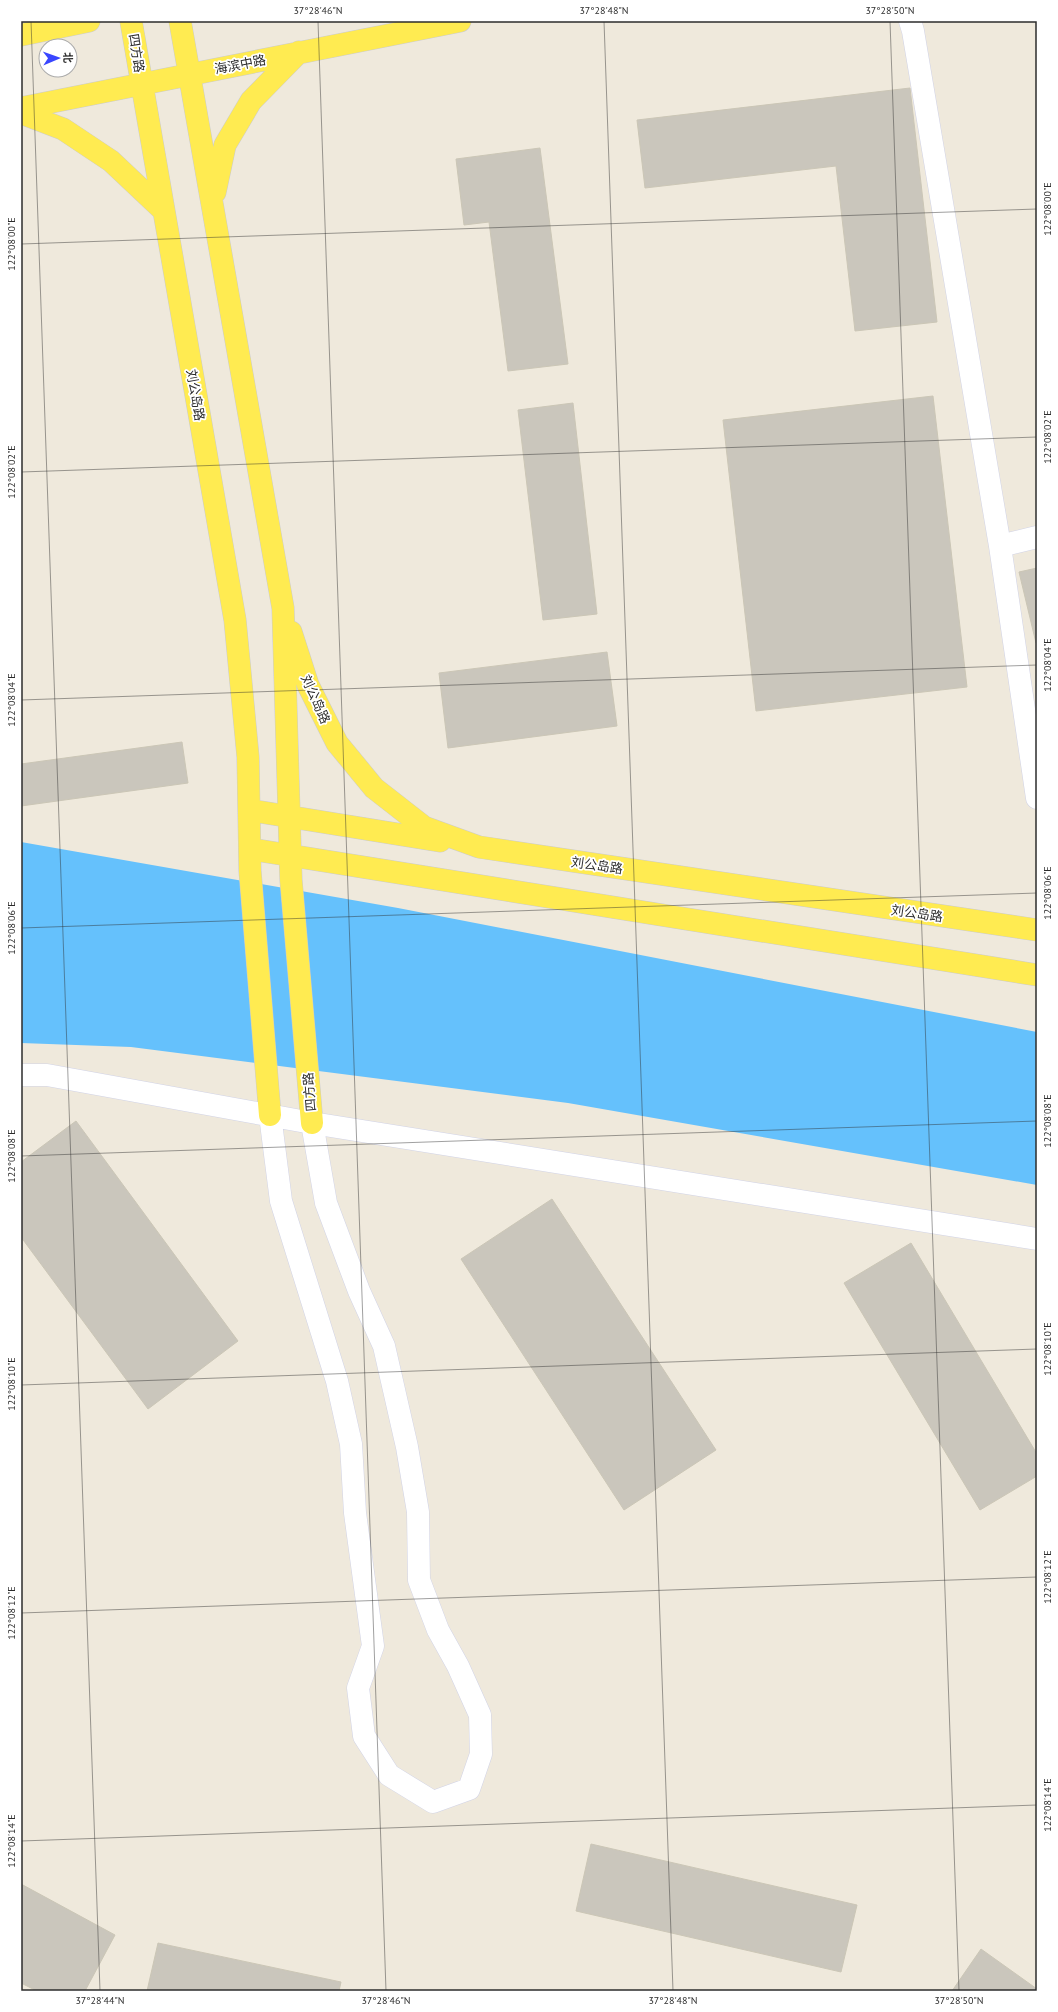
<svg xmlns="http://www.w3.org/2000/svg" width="1058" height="2012" font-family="'PT Sans','Noto Sans SC',sans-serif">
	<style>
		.water { fill: #65c1fc }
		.building { fill: #cac6bc; stroke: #cbc6b6 }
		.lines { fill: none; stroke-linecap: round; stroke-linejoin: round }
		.minor-casing { stroke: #d1d3e6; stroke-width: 23 }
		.major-casing { stroke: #ccc; stroke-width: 23 }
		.minor { stroke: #fff; stroke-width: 22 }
		.major { stroke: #ffeb51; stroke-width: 22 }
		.ticks { fill: none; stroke: #2c2c2c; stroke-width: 1; stroke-opacity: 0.45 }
		.labels { text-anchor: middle; stroke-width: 3.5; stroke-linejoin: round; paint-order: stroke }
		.street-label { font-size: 13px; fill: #2c2c2c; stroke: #fff }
		.neatline { fill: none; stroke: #2c2c2c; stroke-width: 1.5 }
		.ticks-label { font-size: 10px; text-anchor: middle; fill: #2c2c2c }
	</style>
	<rect width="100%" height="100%" fill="#efe9dc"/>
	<!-- water -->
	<path class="water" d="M21 842 398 908 1037 1032V1185L568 1103 131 1047 21 1043Z"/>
	<!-- building -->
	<path class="building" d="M910 88 937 322 855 331 836 166 645 188 637 120Z
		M540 148 568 364 508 371 489 222 464 225 456 159Z
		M933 396 967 687 756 711 723 420Z
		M573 403 597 614 543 620 518 410Z
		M1037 568V643H1036L1019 572Z
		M607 652 617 726 448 748 439 673Z
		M182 742 188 783 21 806V764Z
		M76 1121 238 1341 148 1409 21 1237V1162Z
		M552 1199 716 1450 624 1510 461 1259Z
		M911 1243 1037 1454V1476L980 1510 844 1283Z
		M591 1844 857 1905 841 1972 576 1911Z
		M21 1884 115 1935 85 1991H37L21 1983Z
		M158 1943 341 1982 339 1991H147Z
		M981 1949 1037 1989V1991H952Z"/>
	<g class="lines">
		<!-- minor casing -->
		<g class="minor-casing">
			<path id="minor" d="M910 21 913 31 1000 546 1037 798
				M1000 546 1037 537
				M21 1075H47L312 1123 1037 1239
				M270 1115 281 1201 337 1381 351 1444 355 1513 373 1646 358 1688 364 1736 389 1775 433 1802 469 1789 481 1754 480 1715 458 1666 438 1630 419 1580 418 1512 407 1447 384 1346 359 1291 326 1203 312 1123"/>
		</g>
		<!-- major casing -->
		<g class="major-casing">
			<path id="major" d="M131 21 235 620 248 757 250 871 270 1115
				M180 21 283 608 291 880 312 1123
				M21 35 89 21
				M21 108 460 21
				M21 113 63 129 111 161 164 211
				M215 192 225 145 251 101 299 52
				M291 632 308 685 337 743 374 788 424 827 479 847 1037 930
				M249 810 440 841
				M250 849 1037 975"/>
		</g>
		<!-- minor -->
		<use href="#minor" class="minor"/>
		<!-- major -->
		<use href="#major" class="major"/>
	</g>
	<!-- ticks -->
	<path class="ticks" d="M31 21 100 1991M318 21 386 1991M604 21 673 1991M890 21 959 1991M21 244 1037 209M21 472 1037 437M21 700 1037 665M21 928 1037 893M21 1156 1037 1121M21 1385 1037 1349M21 1613 1037 1577M21 1841 1037 1805"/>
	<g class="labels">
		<!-- street labels -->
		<g class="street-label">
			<text transform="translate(137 53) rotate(81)" y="5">四方路</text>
			<text transform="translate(240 64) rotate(-11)" y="5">海滨中路</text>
			<text transform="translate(196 395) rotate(80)" y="5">刘公岛路</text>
			<text transform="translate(316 699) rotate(66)" y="5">刘公岛路</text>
			<text transform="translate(597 865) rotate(8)" y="5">刘公岛路</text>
			<text transform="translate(917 913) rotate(8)" y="5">刘公岛路</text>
			<text transform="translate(309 1092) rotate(-95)" y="5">四方路</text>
		</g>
	</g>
	<!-- border -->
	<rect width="1058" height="2012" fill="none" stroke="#ffffff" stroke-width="44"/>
	<!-- north arrow -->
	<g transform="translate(58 58) rotate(88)"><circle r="19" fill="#ffffff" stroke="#ababab"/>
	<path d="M0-3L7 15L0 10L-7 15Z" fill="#3946ff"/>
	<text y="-6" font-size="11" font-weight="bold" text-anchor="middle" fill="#2c2c2c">北</text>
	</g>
	<rect x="22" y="22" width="1014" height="1968" class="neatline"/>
	<g class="ticks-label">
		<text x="318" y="14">37°28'46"N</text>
		<text x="604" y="14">37°28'48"N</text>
		<text x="890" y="14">37°28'50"N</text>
		<text transform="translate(1047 209) rotate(-90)" y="4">122°08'00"E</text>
		<text transform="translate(11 244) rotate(-90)" y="4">122°08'00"E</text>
		<text transform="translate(1047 437) rotate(-90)" y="4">122°08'02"E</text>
		<text transform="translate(11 472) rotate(-90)" y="4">122°08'02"E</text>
		<text transform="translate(1047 665) rotate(-90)" y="4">122°08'04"E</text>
		<text transform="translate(11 700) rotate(-90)" y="4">122°08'04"E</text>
		<text transform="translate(1047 893) rotate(-90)" y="4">122°08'06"E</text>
		<text transform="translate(11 928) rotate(-90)" y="4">122°08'06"E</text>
		<text transform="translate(1047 1121) rotate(-90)" y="4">122°08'08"E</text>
		<text transform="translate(11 1156) rotate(-90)" y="4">122°08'08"E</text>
		<text transform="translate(1047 1349) rotate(-90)" y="4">122°08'10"E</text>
		<text transform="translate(11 1384) rotate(-90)" y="4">122°08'10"E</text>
		<text transform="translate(1047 1577) rotate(-90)" y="4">122°08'12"E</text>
		<text transform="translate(11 1613) rotate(-90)" y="4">122°08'12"E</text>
		<text transform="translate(1047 1805) rotate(-90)" y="4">122°08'14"E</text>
		<text transform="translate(11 1841) rotate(-90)" y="4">122°08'14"E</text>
		<text x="100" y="2004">37°28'44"N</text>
		<text x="386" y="2004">37°28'46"N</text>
		<text x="673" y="2004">37°28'48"N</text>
		<text x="959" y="2004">37°28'50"N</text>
	</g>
</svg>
